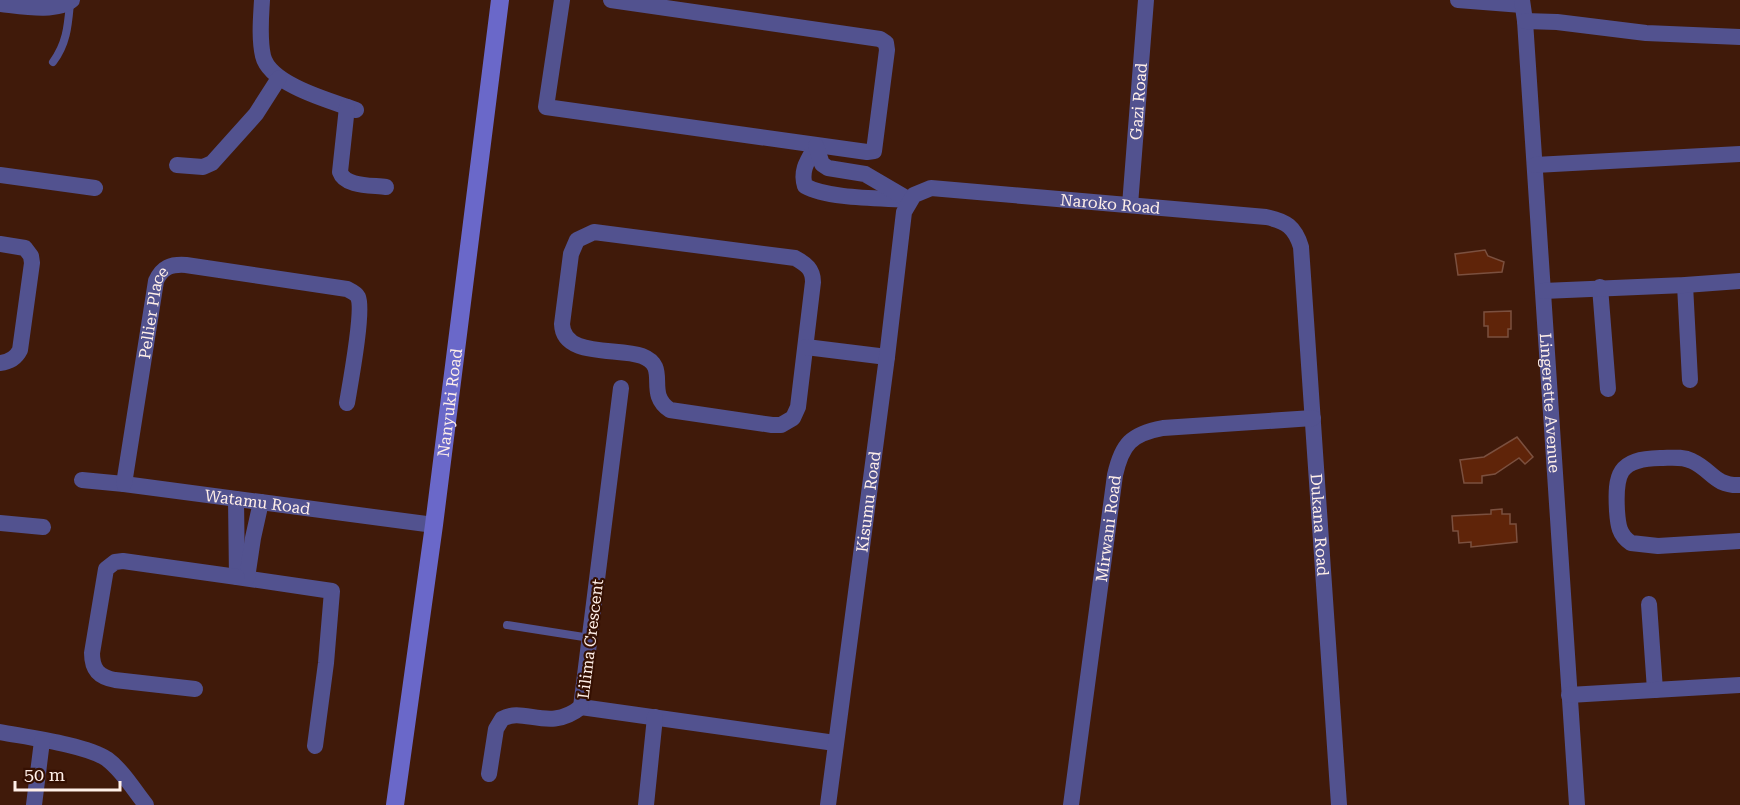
<svg xmlns="http://www.w3.org/2000/svg" width="1740" height="805" font-family="'Roboto Serif',serif">
	<style>
		.building { fill: #5f2409; stroke: #7b503f; stroke-width: 1.5 }
		.lines { fill: none; stroke-linecap: round; stroke-linejoin: round }
		.lane { stroke: #52528f; stroke-width: 8 }
		.street { stroke: #52528f; stroke-width: 16 }
		.secondary { stroke: #6a68c9; stroke-width: 18 }
		.labels { text-anchor: middle; stroke-width: 4.5; stroke-linejoin: round; paint-order: stroke }
		.street-label { font-size: 16px; fill: #ffefe8; stroke: #351002 }
	</style>
	<rect width="100%" height="100%" fill="#401a0a"/>
	<!-- building -->
	<path class="building" d="M1485 250 1488 256 1504 262 1502 272 1458 275 1455 254Z
		M1511 311V329H1508V337H1488V326H1484V312Z
		M1517 437 1533 457 1525 464 1519 458 1495 474 1482 476V483H1464L1460 460 1484 457Z
		M1502 509V514H1510V524H1516L1517 542 1471 547V542L1459 543 1458 531H1453L1452 516 1491 514V510Z"/>
	<g class="lines">
		<!-- lane -->
		<path class="lane" d="M53 62C67 43 68 25 70 3
			M507 625 590 638"/>
		<!-- street -->
		<g class="street">
			<path d="M262 0C261 18 259 38 263 56 270 85 331 101 356 110"/>
			<path d="M562 0 546 107 867 152 874 151 887 50 886 43 880 39 611 0"/>
			<path d="M1458 0 1522 5"/>
			<path id="s1" d="M1522 0 1525 21 1577 805"/>
			<path d="M0 4C20 6 57 13 72 0"/>
			<path d="M1525 21 1557 22 1646 33 1740 37"/>
			<path d="M347 107 340 172C345 187 372 185 386 187"/>
			<path d="M816 146C808 160 800 170 805 186 828 199 881 198 909 200"/>
			<path d="M816 146 822 164 828 168 865 174 906 198"/>
			<path d="M177 165 203 167 212 163 256 114 279 78"/>
			<path d="M1535 165 1740 154"/>
			<path d="M0 175 95 188"/>
			<path id="s2" d="M1130 205 1146 0"/>
			<path d="M594 232 795 258C806 264 813 269 813 282L798 407 793 418 781 425H772L670 410C644 393 671 367 642 356 618 347 563 358 562 324L571 254 577 240Z"/>
			<path d="M0 244 25 248 31 256 32 263 20 350C16 358 10 362 0 363"/>
			<path d="M1685 285 1690 380"/>
			<path d="M1600 287 1608 389"/>
			<path d="M1543 291 1685 285 1740 281"/>
			<path d="M806 347 887 357"/>
			<path d="M621 388 581 707 835 743"/>
			<path id="s3" d="M82 480 124 484 434 525"/>
			<path id="s4" d="M124 484 156 281C162 267 171 264 186 265L347 289C351 291 356 293 358 297 364 310 350 385 347 403"/>
			<path d="M1740 485C1714 486 1712 470 1692 461 1682 456 1671 458 1660 458 1618 459 1615 474 1617 511 1618 525 1619 535 1631 543L1658 546 1740 541"/>
			<path d="M236 499 237 577 332 591 326 663 315 746"/>
			<path d="M0 523 43 527"/>
			<path d="M247 578 253 538 261 502"/>
			<path d="M1649 604 1655 690"/>
			<path d="M195 689 115 680C99 677 92 670 92 653L106 569 115 562 123 561 237 577"/>
			<path d="M1569 695 1740 685"/>
			<path d="M0 732C26 737 87 745 107 759 123 771 134 790 146 805"/>
			<path d="M489 774 496 729 502 719C524 706 549 733 581 707"/>
			<path d="M34 805 42 741"/>
			<path d="M646 805 655 717"/>
			<path id="s5" d="M828 805 887 357 904 212 914 195 931 188 1266 217C1286 221 1295 227 1301 247L1339 805"/>
			<path id="s6" d="M1071 805 1115 475C1122 444 1131 434 1163 428L1313 418"/>
		</g>
		<!-- secondary -->
		<path class="secondary" id="s7" d="M395 805 434 525 500 0"/>
	</g>
	<g class="labels">
		<!-- street labels -->
		<g class="street-label">
			<text dy="6" stroke="none"><textPath href="#s2" startOffset="104">Gazi Road</textPath></text>
			<text dy="6" stroke="none"><textPath href="#s5" startOffset="816">Naroko Road</textPath></text>
			<text dy="6" stroke="none"><textPath href="#s4" startOffset="174">Pellier Place</textPath></text>
			<text dy="6" stroke="none"><textPath href="#s1" startOffset="404">Lingerette Avenue</textPath></text>
			<text dy="6" stroke="none"><textPath href="#s7" startOffset="406">Nanyuki Road</textPath></text>
			<text dy="6" stroke="none"><textPath href="#s3" startOffset="177">Watamu Road</textPath></text>
			<text dy="6" stroke="none"><textPath href="#s5" startOffset="306">Kisumu Road</textPath></text>
			<text dy="6" stroke="none"><textPath href="#s5" startOffset="1300">Dukana Road</textPath></text>
			<text dy="6" stroke="none"><textPath href="#s6" startOffset="279">Mirwani Road</textPath></text>
			<text transform="translate(590 639) rotate(-83)" y="6">Lilima Crescent</text>
		</g>
	</g>
	<!-- scale -->
	<path d="M15 781v9h105v-9" fill="none" stroke="#ffefe8" stroke-width="3"/>
	<text x="24" y="781" font-size="18" fill="#ffefe8" stroke="#351002" stroke-width="4.5" paint-order="stroke">50 m</text>
</svg>
